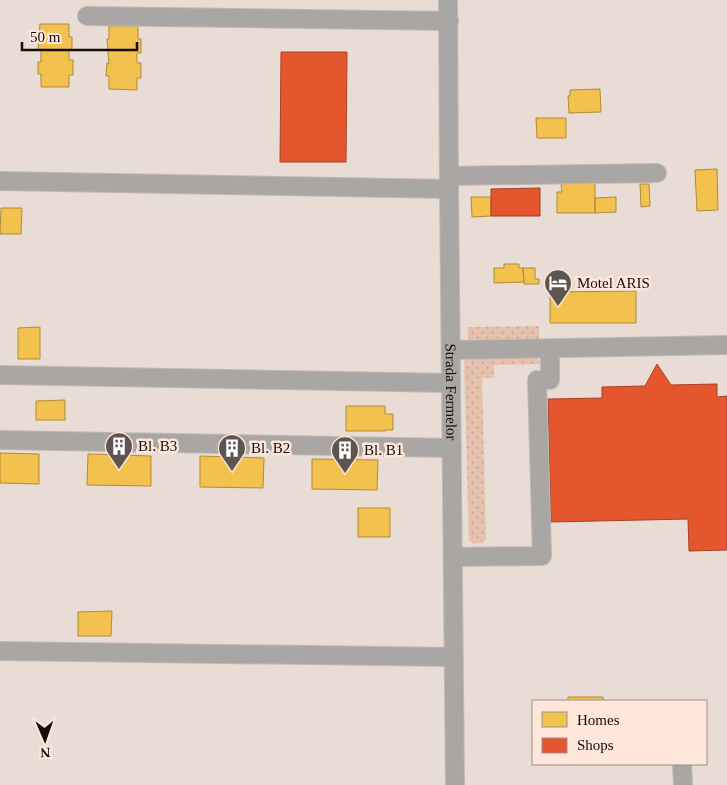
<svg xmlns="http://www.w3.org/2000/svg" width="727" height="785" font-family="'Times New Roman',serif">
	<style>
		.grass { fill: url(#grass-dots) }
		.homes { fill: #f2c14e; stroke: #af8b39 }
		.shops { fill: #e4572e; stroke: #a64123 }
		.lines { fill: none; stroke-linecap: round; stroke-linejoin: round }
		.minor-casing { stroke: #c1b8b2; stroke-width: 20 }
		.minor { stroke: #aaa6a3; stroke-width: 18 }
		.labels { text-anchor: middle; stroke-width: 5; stroke-linejoin: round; paint-order: stroke }
		.poi-label { font-size: 15px; fill: #140d09; stroke: #fee7da; text-anchor: start }
		.street-label { font-size: 15px; fill: #140d09; stroke: #fee7da }
	</style>
	<defs>
		<pattern id="grass-dots" width="8" height="8" patternUnits="userSpaceOnUse" patternTransform="scale(1.25)"><rect width="8" height="8" fill="#e6c2ae"/><path d="M2 2h.1M6 6h.1" fill="none" stroke="#c4a694" stroke-width="1.8" stroke-linecap="round"/></pattern>
	</defs>
	<rect width="100%" height="100%" fill="#e9dcd5"/>
	<!-- grass -->
	<path class="grass" d="M539 326V340L468 344V327Z
		M538 357 541 364 494 365V378H482L486 539 482 543 475 544 469 541 464 359Z"/>
	<!-- homes -->
	<path class="homes" d="M40 24H69V37H72V50H69V60H73V75H69V87H41V74H38V62H41V50L38 49Z
		M109 26H138V39H141V53H137V63H141V78H137V90L109 89V76H106L107 63 109 64 107 39H109Z
		M600 89 601 112 569 113 568 96H570V90Z
		M536 118H566V138H537Z
		M717 169 718 210 697 211 695 170Z
		M561 183H595V213H557V192H562Z
		M640 184H649L650 206 641 207Z
		M471 197H491V216L472 217Z
		M616 197V212L595 213V198Z
		M1 208H22L21 234H0Z
		M504 264H519V268H523L524 282 494 283V268H504Z
		M523 268H535V279H539V284H524Z
		M636 291V323H550V292Z
		M40 327V359H18V328Z
		M65 400V420H36V401Z
		M346 406H385V414H393V430H385V431H346Z
		M0 453 39 454V484L0 483Z
		M88 454 151 456V486L87 485Z
		M200 456 264 458 263 488 200 487Z
		M312 459 378 460 377 490 312 489Z
		M358 508H390V537H358Z
		M112 611 111 636H78V612Z
		M568 697H603V701H568Z"/>
	<!-- shops -->
	<path class="shops" d="M281 52H347L346 162H280Z
		M540 188V216H491V189Z
		M657 364 671 385 717 384V397L727 396V550L689 551 688 519 551 522 548 399 602 398V387L645 386Z"/>
	<g class="lines">
		<!-- minor casing -->
		<g class="minor-casing">
			<g id="minor">
				<path id="s1" d="M448 0 449 189 455 785"/>
				<path d="M87 16 449 21"/>
				<path d="M449 176 657 173"/>
				<path d="M0 181 449 189"/>
				<path d="M550 349V380"/>
				<path d="M451 350 727 345"/>
				<path d="M0 375 451 383"/>
				<path d="M0 440 452 448"/>
				<path d="M453 557 542 556 537 380"/>
				<path d="M0 651 453 657"/>
				<path d="M682 764 683 785"/>
			</g>
		</g>
		<!-- minor -->
		<use href="#minor" class="minor"/>
	</g>
	<!-- icons -->
	<defs>
		<g id="hotel-pin" transform="scale(1.4375)"><path d="M0 17L-7.5 6A9.5 9.5 0 1 1 7.5 6Z" fill="#5f5550" stroke="#fee7da"/><path d="M-6-4.5h1.5V1H6V5H4.5V3h-9V5H-6ZM-4 0a1.8 1.8 0 1 1 3.6 0ZM.5 0V-2.5h3Q6-2.5 6 0Z" fill="#fff"/></g>
		<g id="building-pin" transform="scale(1.4375)"><path d="M0 17L-7.5 6A9.5 9.5 0 1 1 7.5 6Z" fill="#5f5550" stroke="#fee7da"/><path d="M-4-6H4V6H1V3H-1V6H-4ZM-2.5-4.3h1.7v1.8h-1.7ZM.8-4.3h1.7v1.8H.8ZM-2.5-1h1.7V.8h-1.7ZM.8-1h1.7V.8H.8Z" fill="#fff"/></g>
	</defs>
	<g fill-rule="evenodd">
		<use href="#hotel-pin" x="558" y="283"/>
		<use href="#building-pin" x="119" y="446"/>
		<use href="#building-pin" x="232" y="448"/>
		<use href="#building-pin" x="345" y="450"/>
	</g>
	<g class="labels">
		<!-- poi labels -->
		<g class="poi-label">
			<text x="577" y="288">Motel ARIS</text>
			<text x="138" y="451">Bl. B3</text>
			<text x="251" y="453">Bl. B2</text>
			<text x="364" y="455">Bl. B1</text>
		</g>
		<!-- street labels -->
		<g class="street-label">
			<text dy="5" stroke="none"><textPath href="#s1" startOffset="392">Strada Fermelor</textPath></text>
		</g>
	</g>
	<!-- legend -->
	<rect x="532" y="700" width="175" height="65" fill="#fee7da" stroke="#a09086"/>
	<rect x="542" y="712" width="25" height="15" fill="#f2c14e" stroke="#a09086"/>
	<text x="577" y="725" font-size="15" fill="#140d09">Homes</text>
	<rect x="542" y="738" width="25" height="15" fill="#e4572e" stroke="#a09086"/>
	<text x="577" y="750" font-size="15" fill="#140d09">Shops</text>
	<!-- north arrow -->
	<g transform="translate(45 740) rotate(178)" stroke="#fee7da" stroke-width="4" paint-order="stroke">
	<path d="M0-4L9 19L0 12L-9 19Z" fill="#140d09"/>
	<text y="-8" font-size="14" font-weight="bold" text-anchor="middle" fill="#140d09">N</text>
	</g>
	<!-- scale -->
	<path d="M22 42v8h115v-8" fill="none" stroke="#140d09" stroke-width="2.5"/>
	<text x="30" y="42" font-size="15" fill="#140d09" stroke="#fee7da" stroke-width="4" paint-order="stroke">50 m</text>
</svg>
